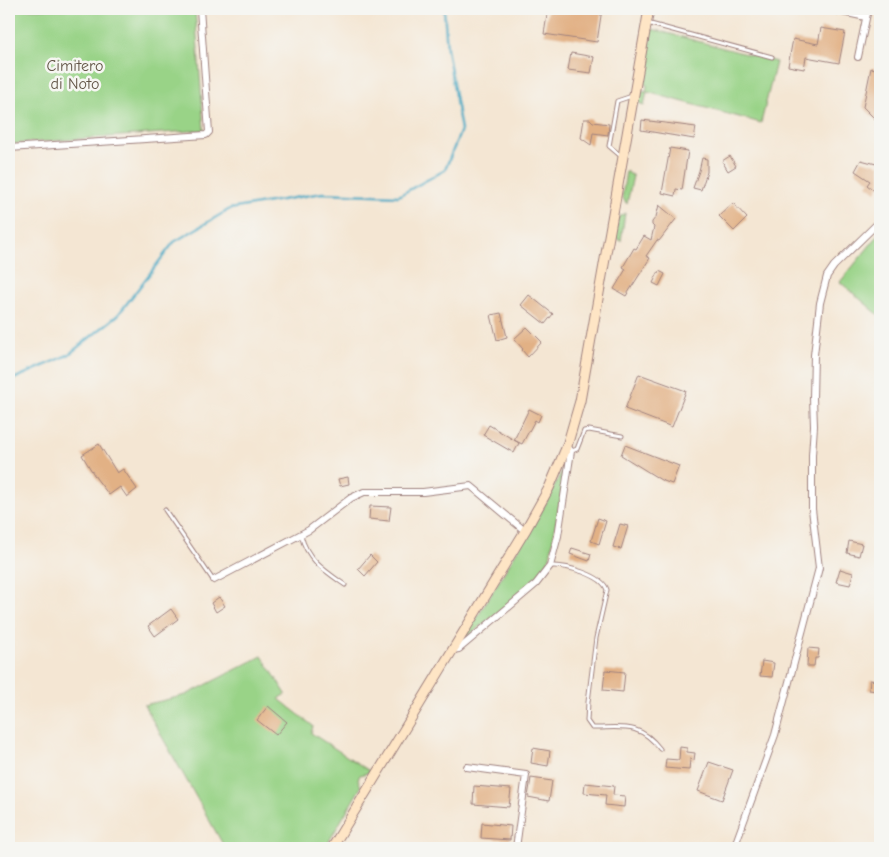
<svg xmlns="http://www.w3.org/2000/svg" width="889" height="857" font-family="'Comic Neue',sans-serif">
	<style>
		.green { fill: #99d387; stroke: #727959 }
		.lines { fill: none; stroke-linecap: round; stroke-linejoin: round }
		.stream { stroke: #43a7c3; stroke-width: 2.5 }
		.building { fill: #e2b185 }
		.service-casing { stroke: #9f827f; stroke-width: 5 }
		.minor-casing { stroke: #9f827f; stroke-width: 8 }
		.secondary-casing { stroke: #9f827f; stroke-width: 11 }
		.service { stroke: #fff; stroke-width: 3 }
		.minor { stroke: #fff; stroke-width: 6 }
		.secondary { stroke: #fee5c5; stroke-width: 9 }
		.labels { text-anchor: middle; stroke-width: 5; stroke-linejoin: round; paint-order: stroke }
		.park-label { font-size: 16px; fill: #625547; stroke: #f6f6f2 }
	</style>
	<rect width="100%" height="100%" fill="#f6f6f2"/>
	<filter id="ink" filterUnits="userSpaceOnUse"><feTurbulence type="fractalNoise" baseFrequency=".02" numOctaves="2"/><feDisplacementMap in="SourceGraphic" scale="10" xChannelSelector="R" yChannelSelector="G"/><feConvolveMatrix kernelMatrix="1 2 1 2 8 2 1 2 1" color-interpolation-filters="sRGB"/></filter>
	<filter id="wash" filterUnits="userSpaceOnUse"><feTurbulence type="fractalNoise" baseFrequency=".0096" numOctaves="4" result="noise"/><feDisplacementMap in="SourceGraphic" scale="20" xChannelSelector="R" yChannelSelector="G"/><feGaussianBlur stdDeviation="1.12" result="paint"/><feColorMatrix in="noise" values="0 0 0 0 0 0 0 0 0 0 0 0 0 0 0 0 0 1.4 0 .05"/><feComposite in="paint" operator="in"/></filter>
	<g filter="url(#wash)">
		<rect width="100%" height="100%" fill="#f4e6d3"/>
		<!-- green -->
		<path class="green" d="M9 9H195L204 130 9 144Z
			M652 29 776 62 761 123 647 92 644 106 638 102 640 91 646 92 647 85 643 83Z
			M626 171 633 176 627 204 622 197Z
			M625 213 621 241 615 237 618 218Z
			M880 233V316L840 282Z
			M567 461 550 557C539 585 491 617 467 637L466 636 547 501Z
			M262 656 286 694 279 699 313 726 311 733 371 772 360 775 358 779 361 787 325 848H225L144 705 186 695Z"/>
		<g class="lines">
			<!-- stream -->
			<path class="stream" d="M9 381 68 355 118 315 174 242 230 209 322 193 398 196 445 170 461 130 447 49 444 9"/>
		</g>
		<g id="blocks">
			<!-- building -->
			<path class="building" d="M548 9H602L597 42 544 34Z
				M821 28 845 32 839 63 806 57 804 69 788 66 793 39 818 44Z
				M571 53 594 57 591 73 568 70Z
				M871 68 880 70V124L863 107Z
				M584 119H590L593 122 609 124 608 135 593 133 591 145 581 138Z
				M642 120 696 127 694 139 641 130Z
				M670 148 688 151 682 190 676 189 675 196 662 193Z
				M730 156 736 166 728 171 722 161Z
				M702 158 707 159V172L701 190 693 188 699 171Z
				M861 160 880 165V185L876 192 867 185 870 181 855 171Z
				M733 203 747 218 734 231 719 216Z
				M659 205 676 219 659 241 657 240 646 256 650 258 626 296 614 289 626 269 623 267 634 248 636 249 644 236 651 240 654 227 652 225V222L656 217Z
				M659 271 665 274 659 286 653 283Z
				M529 295 553 314 545 324 521 305Z
				M501 313 507 337 497 340 491 315Z
				M527 327 542 342 528 357 522 350 523 349 514 339Z
				M639 374 686 391 672 427 625 409Z
				M529 409 541 415 538 422 535 420 522 444 514 440Z
				M489 425 519 443 514 453 483 435Z
				M99 444 117 473 123 469 137 489 127 497 120 487 109 495 96 478 82 455Z
				M625 445 679 466 672 484 661 480 621 455Z
				M348 477 349 484 340 486 338 479Z
				M370 506 391 507 389 521 369 519Z
				M598 518 606 521 599 544 591 541Z
				M620 524 628 526 621 549 613 547Z
				M849 541 862 544 859 556 847 553Z
				M572 548 591 554 589 561 570 554Z
				M370 555 377 562 365 576 358 569Z
				M840 569 853 573 850 585 836 582Z
				M219 597 225 606 216 612 211 603Z
				M171 609 178 619 155 636 148 626Z
				M808 648 819 649 818 658H815L814 666H807Z
				M762 661 774 663 772 677 760 676Z
				M605 670 625 672 623 692 603 690Z
				M870 680 878 681 877 691 869 690Z
				M268 706 287 722 276 735 257 720Z
				M680 747 687 748V752L695 753 694 760 690 759 689 770 665 768 666 759 679 760Z
				M533 748 550 751 548 766 531 763Z
				M709 762 733 770 722 800 698 791Z
				M531 778 552 781 549 801 528 797Z
				M585 783 614 786 613 795 625 796 624 807 605 805 606 795 584 793Z
				M474 786 511 789 509 807 473 804Z
				M482 823 511 826 510 840 481 838Z"/>
		</g>
	</g>
	<g filter="url(#ink)">
		<use href="#blocks" fill-opacity="0" stroke="#9f827f" stroke-width="1"/>
		<g class="lines">
			<!-- service casing -->
			<g class="service-casing">
				<path id="service" d="M647 23 772 57
					M622 157 609 146 617 101 632 96
					M572 451 577 449 584 431 589 430 622 436
					M165 510 213 580
					M301 535C307 560 325 571 345 585
					M551 566C565 565 603 575 607 590L596 638 588 702 587 721 592 728C622 728 640 722 660 749"/>
			</g>
			<!-- minor casing -->
			<g class="minor-casing">
				<path id="minor" d="M828 9 866 17
					M858 57 868 9
					M9 148 206 135 209 132 200 9
					M214 580 309 530 351 498 364 492H423L471 486 525 531
					M452 650 459 649 536 584 550 566 558 536 571 451 567 446
					M467 767 526 775 516 848
					M734 848 775 735 819 568 812 509V455L814 426 813 398 814 355 820 303 827 276 834 266 880 221"/>
			</g>
			<!-- secondary casing -->
			<g class="secondary-casing">
				<path id="secondary" d="M332 848 525 531 549 488 567 446 580 401 649 9"/>
			</g>
			<!-- service -->
			<use href="#service" class="service"/>
			<!-- minor -->
			<use href="#minor" class="minor"/>
			<!-- secondary -->
			<use href="#secondary" class="secondary"/>
		</g>
	</g>
	<g class="labels">
		<!-- park labels -->
		<g class="park-label">
			<text x="75" y="71">Cimitero<tspan x="75" dy="18">di Noto</tspan></text>
		</g>
	</g>
	<!-- margin -->
	<rect width="889" height="857" fill="none" stroke="#f6f6f2" stroke-width="30"/>
</svg>
